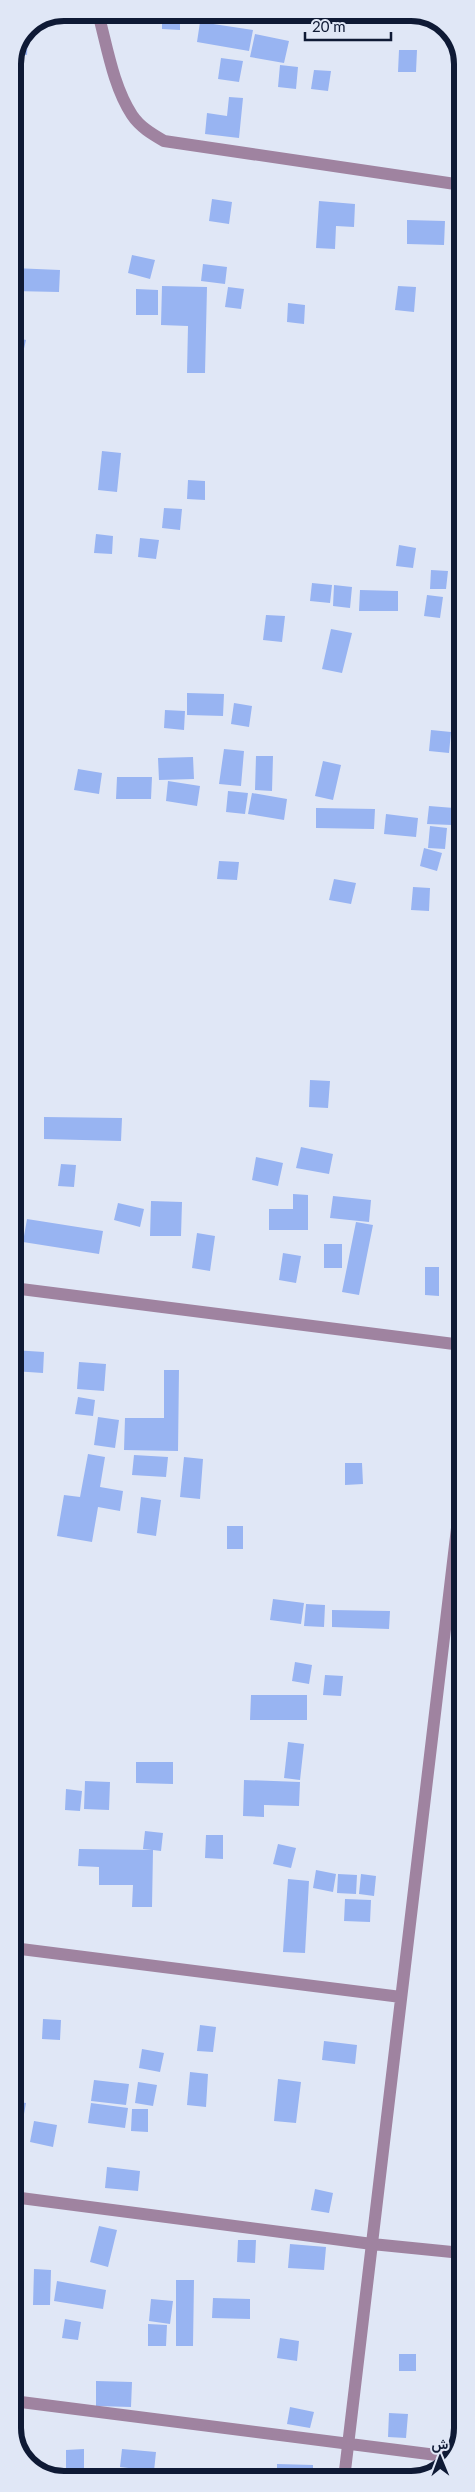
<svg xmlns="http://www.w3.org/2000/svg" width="475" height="2492" font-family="Lato,Vazirmatn,sans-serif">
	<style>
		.building { fill: #98b4f2 }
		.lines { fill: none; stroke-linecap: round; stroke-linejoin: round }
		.minor { stroke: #9f83a0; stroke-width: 12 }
		.rim { fill: none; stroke: #0f1a35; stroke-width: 6 }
	</style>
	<rect width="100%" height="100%" fill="#e0e7f6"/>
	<!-- building -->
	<path class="building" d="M162 13H180V30L162 29Z
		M200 22 253 30 249 51 197 42Z
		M26 33H28L27 55 17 54Z
		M255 34 289 41 284 63 250 57Z
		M399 50H417L416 72H398Z
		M221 58 243 61 239 82 218 79Z
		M280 65 298 67 296 89 278 87Z
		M314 70 331 71 328 91 311 89Z
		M229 97 243 98 239 138 205 134 207 113 227 116Z
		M212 199 232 202 229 224 209 221Z
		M319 201 355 204 354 227 336 226 335 249 316 248Z
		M407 220 445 221 444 245 407 244Z
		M132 255 155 260 150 279 128 273Z
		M203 264 227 267 225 284 201 281Z
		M13 268 60 270 59 292 13 291Z
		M162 286 207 287 205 373H187L188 326 161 325Z
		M398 286 416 287 414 312 395 310Z
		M228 287 244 289 241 309 225 307Z
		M136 289 158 290V315H136Z
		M288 303 305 305 304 324 287 322Z
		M13 337 26 340 22 357 13 355Z
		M102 451 121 453 117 492 98 490Z
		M188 480 205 481V500L187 499Z
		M164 508 182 509 180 530 162 528Z
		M461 528H462V558L457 557Z
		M96 534 113 536 112 554 94 553Z
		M140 538 159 540 156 559 138 557Z
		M399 545 416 548 413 568 396 566Z
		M453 564H462V620H453Z
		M431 570 448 571 446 589H430Z
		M312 583 332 585 330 603 310 601Z
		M334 585 352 587 350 608 333 606Z
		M360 590 398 591V611H359Z
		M427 595 443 597 440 618 424 616Z
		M266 615 285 616 282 642 263 640Z
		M331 629 352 633 342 673 322 669Z
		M187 693 224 694 223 716 187 715Z
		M234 703 252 706 249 727 231 724Z
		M165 710 185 711 184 730 164 728Z
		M431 730 451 732 449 753 429 751Z
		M13 731 22 732 20 749 13 748Z
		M224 749 244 751 241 786 219 784Z
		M256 756H273L272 791 255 790Z
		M193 757 194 779 159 780 158 758Z
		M323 761 341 765 333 800 315 796Z
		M78 769 102 773 99 794 74 790Z
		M117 777H152L151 799H116Z
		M168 781 200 786 197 806 166 801Z
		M228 791 248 793 245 814 226 812Z
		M252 793 287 799 284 820 248 814Z
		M429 806 454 808 452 825 427 824Z
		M316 808 375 809 374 829 316 828Z
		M386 814 418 818 416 837 384 834Z
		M430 826 447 828 445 849 428 848Z
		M424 848 442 853 437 871 420 866Z
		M219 861 239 862 237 880 217 879Z
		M334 879 356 883 351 904 329 900Z
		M413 887 430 888 429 911 411 910Z
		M310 1080 330 1081 328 1108 309 1107Z
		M44 1117 122 1118 121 1141 44 1139Z
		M301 1147 333 1154 329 1174 296 1168Z
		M256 1157 283 1163 278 1186 252 1180Z
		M61 1164 76 1165 74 1187 58 1186Z
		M293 1194 308 1195V1230H269V1209H293Z
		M333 1196 371 1200 369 1222 330 1218Z
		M151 1201 182 1202 181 1236H150Z
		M118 1203 144 1209 140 1227 114 1220Z
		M27 1219 103 1231 99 1254 23 1242Z
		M356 1222 373 1225 359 1295 342 1292Z
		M197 1233 215 1236 210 1271 192 1268Z
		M324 1244H342V1268H324Z
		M283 1253 301 1256 296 1283 279 1280Z
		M425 1267H439V1296L425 1295Z
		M13 1350 44 1352 43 1373 13 1371Z
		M79 1362 106 1364 104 1391 77 1389Z
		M164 1370H179L178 1451 124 1450 125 1418H164Z
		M78 1397 95 1400 93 1416 75 1414Z
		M98 1417 119 1420 115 1448 94 1445Z
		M13 1422 22 1423 20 1445 13 1444Z
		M88 1454 105 1457 100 1487 123 1491 120 1511 98 1507 92 1542 57 1536 64 1495 80 1497Z
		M134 1455 168 1457 166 1477 132 1475Z
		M184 1457 203 1459 200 1499 180 1497Z
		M345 1463H362L363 1484 345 1485Z
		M141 1497 161 1500 156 1536 137 1533Z
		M227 1526H243V1549H227Z
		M273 1599 304 1603 301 1624 270 1620Z
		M306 1604 325 1605 324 1627 304 1626Z
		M332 1610 390 1611 389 1629 332 1627Z
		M295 1662 312 1665 309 1684 292 1681Z
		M325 1675 343 1676 341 1696 323 1695Z
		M251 1695H307V1720H250Z
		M288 1742 304 1744 300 1780 284 1778Z
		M13 1746 24 1748 19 1778 13 1777Z
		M136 1762H173V1784L136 1783Z
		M244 1780 300 1782 299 1806 264 1805V1817L243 1816Z
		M85 1781 110 1782 109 1810 84 1809Z
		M66 1789 82 1791 80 1811 65 1810Z
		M145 1831 163 1833 161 1851 153 1850 152 1907H132L133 1885H99V1867L78 1866 79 1849 152 1850 143 1849Z
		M206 1835H223V1859L205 1858Z
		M278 1844 296 1848 291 1868 273 1864Z
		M316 1870 336 1874 333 1892 313 1888Z
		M338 1874 357 1875 356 1894 337 1893Z
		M361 1874 376 1876 374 1896 359 1894Z
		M288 1879 309 1881 305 1953 283 1952Z
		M345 1899 371 1900 370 1922 344 1921Z
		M461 1918H462V1933H459Z
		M43 2019 61 2020 60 2040 42 2039Z
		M200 2025 216 2027 213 2052 197 2051Z
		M324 2041 357 2045 355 2064 322 2060Z
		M142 2049 164 2053 160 2072 139 2068Z
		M190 2072 208 2074 206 2107 187 2105Z
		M278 2079 301 2082 296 2123 274 2121Z
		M94 2080 129 2084 126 2105 91 2101Z
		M138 2082 157 2085 153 2106 135 2103Z
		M13 2101 26 2103 22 2125 13 2124Z
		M91 2103 128 2108 125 2128 88 2123Z
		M132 2109H148V2132L131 2131Z
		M34 2121 57 2125 53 2147 30 2142Z
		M107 2167 140 2171 138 2191 105 2188Z
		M315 2189 333 2193 329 2213 311 2210Z
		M99 2226 117 2230 108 2267 90 2262Z
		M238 2240H256L255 2263 237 2262Z
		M290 2244 326 2247 324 2270 288 2268Z
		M34 2269 51 2270 50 2305H33Z
		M176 2280H194L193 2346H176Z
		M57 2281 106 2290 103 2309 54 2301Z
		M213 2298 250 2299V2319L212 2318Z
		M151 2299 173 2301 170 2324 149 2321Z
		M65 2319 81 2322 78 2340 62 2338Z
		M148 2324 167 2325 166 2346H148Z
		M280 2338 299 2341 297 2361 277 2358Z
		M399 2354H416V2371H399Z
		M96 2381 132 2382 131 2407 96 2406Z
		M290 2407 314 2412 310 2428 287 2424Z
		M389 2413 408 2414 406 2438 388 2437Z
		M458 2424 462 2425V2428L457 2442Z
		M84 2449V2479H66V2450Z
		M122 2449 156 2452 154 2471 120 2467Z
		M277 2464 313 2465V2479H277Z"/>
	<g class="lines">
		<!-- minor -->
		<path class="minor" d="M98 13C107 46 113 86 132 115 140 127 152 134 164 141L462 185
			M13 1288 462 1345
			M448 1604 462 1606
			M13 1948 401 1997
			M13 2197 372 2244 462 2253
			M13 2401 452 2457
			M344 2479 462 1486"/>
	</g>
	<!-- crop -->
	<path d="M0 0H475V2492H0ZM64 21H411A43 43 0 0 1 454 64V2428A43 43 0 0 1 411 2471H64A43 43 0 0 1 21 2428V64A43 43 0 0 1 64 21Z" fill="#e0e7f6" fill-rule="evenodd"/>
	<path class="rim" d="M64 21H411A43 43 0 0 1 454 64V2428A43 43 0 0 1 411 2471H64A43 43 0 0 1 21 2428V64A43 43 0 0 1 64 21Z"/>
	<!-- north arrow -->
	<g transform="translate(440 2457) rotate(359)" stroke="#e0e7f6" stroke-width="4" paint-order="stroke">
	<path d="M0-4L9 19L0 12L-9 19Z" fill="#0f1a35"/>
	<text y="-8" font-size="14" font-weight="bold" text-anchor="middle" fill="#0f1a35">ش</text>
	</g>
	<!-- scale -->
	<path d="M305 32v8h86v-8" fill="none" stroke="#0f1a35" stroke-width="2.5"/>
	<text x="312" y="32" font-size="15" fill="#0f1a35" stroke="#e0e7f6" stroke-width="4" paint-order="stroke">20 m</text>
</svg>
